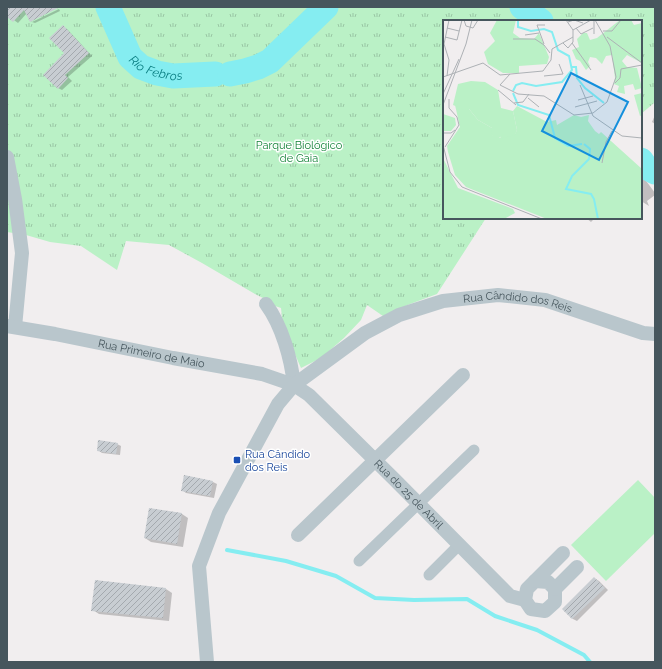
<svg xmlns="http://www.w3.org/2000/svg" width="662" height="669" font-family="Raleway,sans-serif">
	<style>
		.grass { fill: url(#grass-tufts) }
		.pitch { fill: #baf1c6 }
		.shadow { fill: #0003 }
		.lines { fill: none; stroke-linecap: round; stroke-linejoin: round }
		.stream { stroke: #85edf1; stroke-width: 4 }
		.river { stroke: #85edf1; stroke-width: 25 }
		.building { fill: url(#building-hatch) }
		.pedestrian { stroke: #b9c6cc; stroke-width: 11 }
		.minor { stroke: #b9c6cc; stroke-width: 14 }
		.transit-dot { fill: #1a4fb4; stroke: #fff; stroke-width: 1.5 }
		.labels { text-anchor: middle; stroke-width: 3; stroke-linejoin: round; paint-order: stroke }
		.park-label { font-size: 11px; fill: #128337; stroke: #fff }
		.street-label { font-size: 11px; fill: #46565d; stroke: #fff }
		.transit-label { font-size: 11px; fill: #164399; stroke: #fff; text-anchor: start }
		.water-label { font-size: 12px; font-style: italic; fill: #097d81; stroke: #fff }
		.inset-river { fill: none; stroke: #85edf1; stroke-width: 2 }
		.inset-road { fill: none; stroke: #adb1b5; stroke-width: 1 }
		.view { fill: #148fdc; fill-opacity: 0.15; stroke: #148fdc; stroke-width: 2 }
		.inset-edge { fill: none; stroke: #46565d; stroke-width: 2 }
	</style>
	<defs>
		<pattern id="grass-tufts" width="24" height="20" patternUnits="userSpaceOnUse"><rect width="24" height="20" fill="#baf1c6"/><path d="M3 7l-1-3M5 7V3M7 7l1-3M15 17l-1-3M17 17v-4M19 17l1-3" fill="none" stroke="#99c6a4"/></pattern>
		<pattern id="building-hatch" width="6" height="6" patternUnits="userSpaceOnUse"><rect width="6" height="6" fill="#c8cdd2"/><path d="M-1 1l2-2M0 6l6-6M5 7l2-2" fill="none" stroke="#a4a9ae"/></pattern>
	</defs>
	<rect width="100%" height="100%" fill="#f1eeef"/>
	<!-- grass -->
	<path class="grass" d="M7 7H655V104L654 103 641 114V21H444V218H486L437 294 410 304 383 316 367 305 361 320 344 338 321 358 301 368 283 327 281 308 272 305 271 302 255 294 202 263 169 245 126 241 117 270 81 246 50 242 26 235 7 232Z"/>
	<!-- pitch -->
	<path class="pitch" d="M638 480 655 498V533L606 581 571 545Z"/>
	<!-- shadow -->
	<path class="shadow" d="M7 7H58L32 20V22L27 13 18 23 7 15Z
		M59 9 60 11 35 23 32 22Z
		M63 27 67 29 92 56 68 77 72 81 62 90 58 88 65 53Z
		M655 115V124L652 122Z
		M641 176 644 178 655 193V195L647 201 649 206 641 201Z
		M586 218H595L591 222Z
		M117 444 121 446 120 455 102 453 98 450Z
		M213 482 217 484 214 498 186 493 182 490Z
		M182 514 188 518 183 547 151 542 145 538Z
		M594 578 599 581 608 590 577 621 573 619 563 609Z
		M166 589 172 593 169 621 99 614 93 610Z"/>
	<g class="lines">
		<!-- stream -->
		<path class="stream" d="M227 550 286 561 336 576 375 598 414 600 467 599 495 616 537 630 584 655 590 662"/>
		<!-- river -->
		<g class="river">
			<path id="s1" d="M108 7 130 57 141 67 157 73 173 76 215 74"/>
			<path d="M522 7 541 21"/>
			<path d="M230 74 245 71 258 67 270 61 326 7"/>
			<path d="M641 160 646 167 655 172"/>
		</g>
	</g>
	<!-- building -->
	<path class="building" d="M7 7H60L30 22 24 10 13 22 7 17Z
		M63 25 89 53 65 75 68 78 58 89 43 75 64 53 49 38Z
		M98 440 118 443 116 454 97 451Z
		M184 475 213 481 210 496 181 491Z
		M149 508 182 513 177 544 144 538Z
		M594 577 605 588 572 619 562 609Z
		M95 580 166 588 163 618 91 611Z"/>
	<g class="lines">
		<!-- pedestrian -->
		<path class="pedestrian" d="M359 561 474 450
			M429 575 459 545"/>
		<!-- minor -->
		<g class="minor">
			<path d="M7 157 15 199 22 253 15 327"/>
			<path d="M266 304C282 326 291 358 294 385"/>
			<path id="s2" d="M7 326 55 334 173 358 262 374 294 385 309 395 395 480 510 596 525 600"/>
			<path d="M298 535 463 375"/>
			<path d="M535 581 548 582 555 589V602L545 611 531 609 525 600 527 589Z"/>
			<path d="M535 581 563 553"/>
			<path d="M555 589 577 567"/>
			<path id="s3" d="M207 662 199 566 219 513 278 404 294 385 365 333 399 315 443 301 498 295 545 300 643 333 655 334"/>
		</g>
	</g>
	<!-- markers -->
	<rect class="transit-dot" x="233" y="456" width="8" height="8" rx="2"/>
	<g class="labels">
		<!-- park labels -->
		<g class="park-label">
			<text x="299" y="149">Parque Biológico<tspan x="299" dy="13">de Gaia</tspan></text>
		</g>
		<!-- street labels -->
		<g class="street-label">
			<text dy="4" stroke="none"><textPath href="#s3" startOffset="550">Rua Cândido dos Reis</textPath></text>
			<text dy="4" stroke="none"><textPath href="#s2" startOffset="147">Rua Primeiro de Maio</textPath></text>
			<text dy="4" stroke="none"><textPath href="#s2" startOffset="452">Rua do 25 de Abril</textPath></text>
		</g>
		<!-- transit labels -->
		<g class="transit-label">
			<text x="245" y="458">Rua Cândido<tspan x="245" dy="13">dos Reis</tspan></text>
		</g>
		<!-- water labels -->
		<g class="water-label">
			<text dy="4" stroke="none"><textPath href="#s1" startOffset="84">Rio Febros</textPath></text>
		</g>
	</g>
	<!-- overview -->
	<g transform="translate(443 20)">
		<rect width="199" height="199" fill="#f1eeef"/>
		<path d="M12 85 26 89 35 100 49 108 50 116H59L56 118 72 114 74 110 70 91 74 86 104 102 113 100 114 105 131 95 138 97 146 95 145 101 152 111 156 114 158 112 199 149V199H104L23 167 12 155 5 132 4 126 17 107Z" fill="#baf1c6"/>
		<path d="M54 0H73L70 13 77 18 91 19 96 13 106 37 104 44 76 46V53H60L45 44 41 32 52 21 47 13ZM177 0H188L191 5 199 3V43L184 35 179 41 184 47 194 48 199 68 192 70 190 64 181 66 182 74 174 72 176 66 171 64 172 58 169 35 163 36 159 44 153 38 147 37 145 42 147 46 143 50 137 41 133 39 129 30 136 27 134 19 140 13H144L147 20 154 18ZM28 61 42 62 55 70 58 88 70 91 74 110 72 115 57 119 58 116H50L48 114 49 108 35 100 26 89 22 90 10 85 15 64ZM0 94 12 98 13 105 8 111H0ZM0 138 15 168 70 189 72 193 61 199H0Z" fill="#baf1c6"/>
		<path d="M199 73V95L197 96 191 75Z" fill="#baf1c6"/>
		<path class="inset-river" d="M129 47H133L134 58 142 68 161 83M70 71 73 65 79 63 93 66 119 62 129 50 126 36 115 30 109 12 101 9 88 11 75 7V0M70 73 75 85 106 95 112 118 125 126 139 124M141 124 147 129 146 139 129 156 123 169 148 174 151 179 155 199"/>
		<path class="inset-road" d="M21 0 23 6 30 8 35 0M151 0V14M125 2 131 0 140 3M4 8 16 11M133 8 138 14 150 8M130 10 148 0M160 11H169L178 0M82 15 96 13M2 17 14 20 19 0M164 17 199 43M70 19H92L101 25 107 33M120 23 125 28 130 22V10L123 0M129 23 148 50M101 24 94 5H102M67 54 57 65 75 74 101 76 131 95 150 93 164 82 173 57 167 26 152 0M4 56 6 40 1 24 6 0M101 56 120 54 116 44M0 57 40 43 57 55 100 51 108 40 109 29 130 17M172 63 177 58 178 49 199 45M137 65 150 96 179 116 199 118M55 70 73 85M0 74 16 39M85 78 96 87M135 80 150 76M71 83 80 82 86 74M0 85 23 24 29 0M132 87 154 81M0 113H8L12 110M0 125 7 152 19 167 99 199M2 127 16 105 14 97 6 88V79M159 143 163 122 169 111"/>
		<path class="view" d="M128 53 185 82 156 140 99 111Z"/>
		<rect width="199" height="199" class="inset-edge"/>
	</g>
	<!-- border -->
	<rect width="662" height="669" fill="none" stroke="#46565d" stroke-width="16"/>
</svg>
